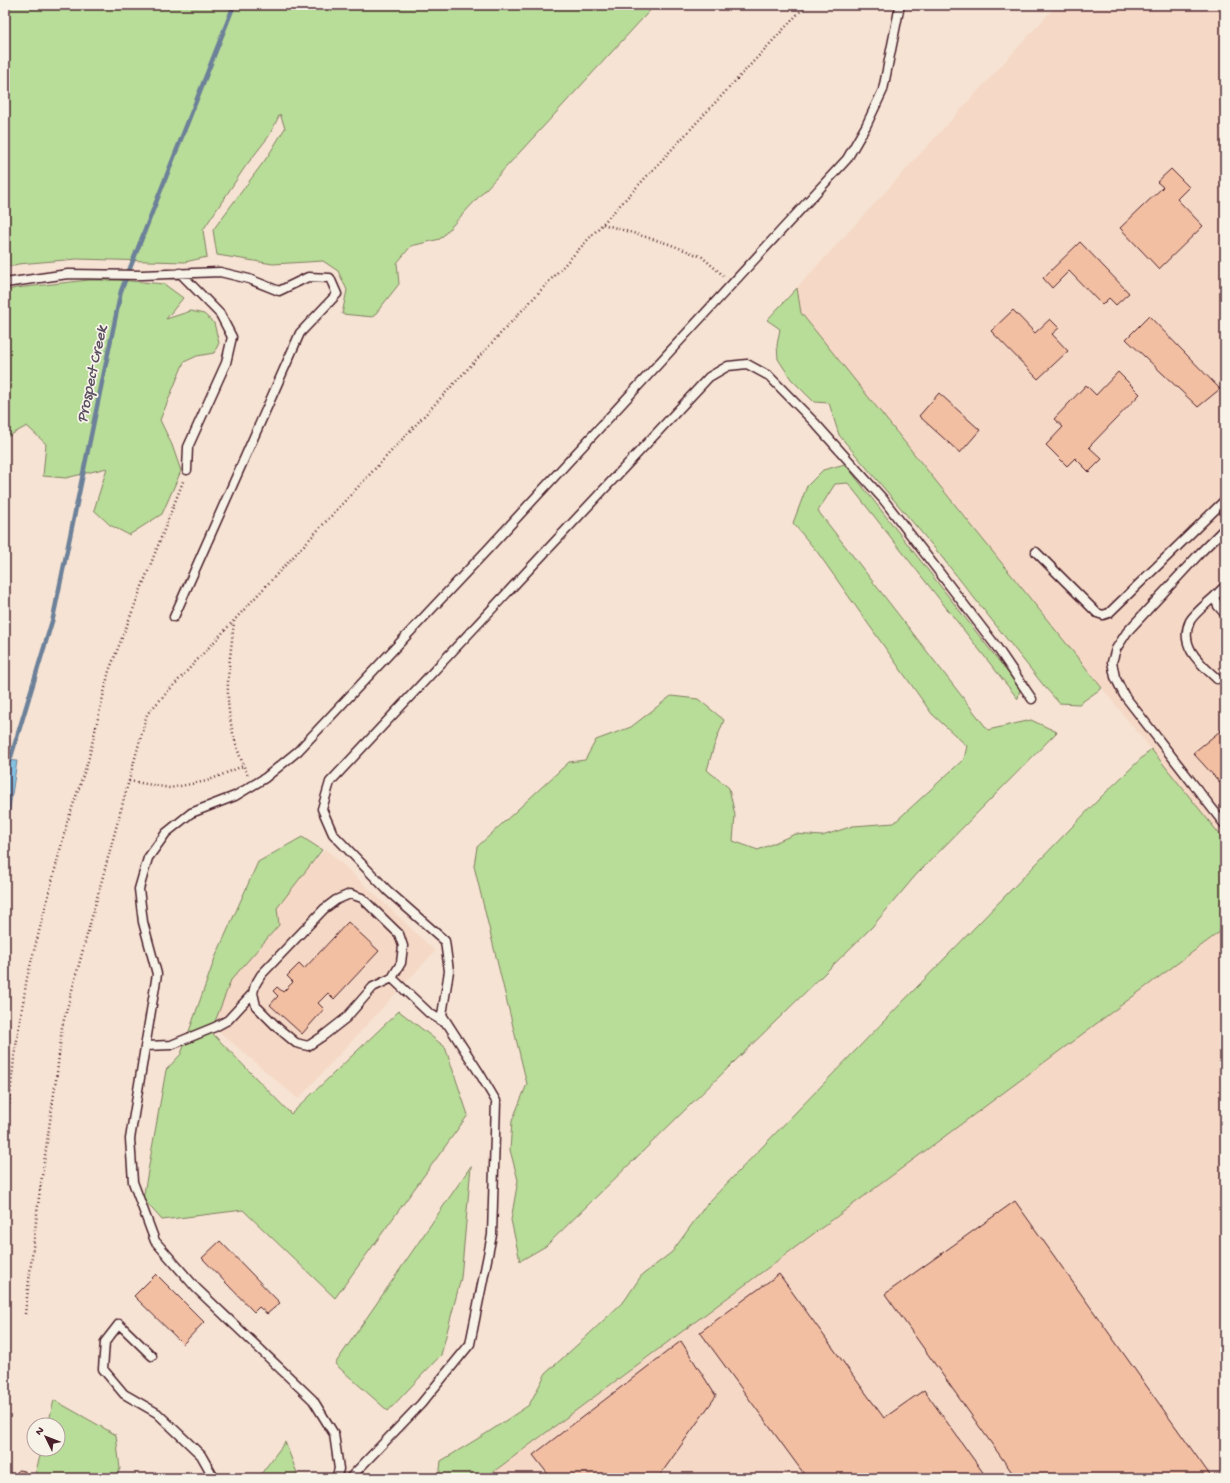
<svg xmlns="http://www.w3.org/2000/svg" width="1230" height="1483" font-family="'Gochi Hand',sans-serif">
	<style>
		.built { fill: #f5d8c5 }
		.green { fill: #b8dd98; stroke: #817e62 }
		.water { fill: #83c2e3; stroke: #6c8199 }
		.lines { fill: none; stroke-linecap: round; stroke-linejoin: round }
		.stream { stroke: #6c8199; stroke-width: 4.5 }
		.building { fill: #f2bfa3; stroke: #4a1f2b }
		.lane-casing { stroke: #4a1f2b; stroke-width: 11 }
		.path { stroke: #4a1f2b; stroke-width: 2.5; stroke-dasharray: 1 3; stroke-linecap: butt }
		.lane { stroke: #f7f3e8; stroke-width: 8 }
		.labels { text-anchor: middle; stroke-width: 3.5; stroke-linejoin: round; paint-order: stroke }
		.water-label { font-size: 16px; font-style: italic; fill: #5b5062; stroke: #f7f3e8 }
	</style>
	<rect width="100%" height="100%" fill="#f6e3d3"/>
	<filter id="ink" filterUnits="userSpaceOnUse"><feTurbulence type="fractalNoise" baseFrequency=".025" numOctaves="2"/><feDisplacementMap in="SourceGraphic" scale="8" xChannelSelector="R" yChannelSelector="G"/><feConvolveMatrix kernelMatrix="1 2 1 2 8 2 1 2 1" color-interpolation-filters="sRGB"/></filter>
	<g filter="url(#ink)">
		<!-- built -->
		<path class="built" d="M1057 5H1225V841L801 313 797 288Z
			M326 849 435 951 298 1099 222 1034 202 1010 263 915Z
			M1225 928V1478H485Z"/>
		<!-- green -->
		<path class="green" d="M5 5H655L440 239 411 246 397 263 399 284 373 317 342 314 347 290 338 271 323 261 273 264 217 255 213 230 268 156 285 128 280 114 269 136 245 167 203 230 207 257 185 262 77 259 18 264 5 268Z
			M89 280H119L164 284 183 298 166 319 191 311 204 314 214 323 219 343 214 353 197 356 184 362 160 420 172 445 181 471 162 514 129 535 110 525 94 510 107 468 66 478 43 476 46 444 27 426 5 438V291L16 288Z
			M797 288 801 313 1102 688 1079 704 1059 703 1044 686 937 551 839 435 829 403 814 402 791 379 778 359 777 345 780 329 767 320Z
			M845 464 1020 688 1018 699 848 483 835 484 818 511 988 730 1031 720 1057 732 916 875 872 927 546 1246 520 1261 511 1220 518 1180 510 1150 512 1121 527 1084 474 866 477 847 569 762 585 760 596 740 631 727 671 696 698 699 724 720 714 746 707 770 729 788 735 815 733 841 758 850 795 834 822 836 853 826 894 823 964 759 967 746 932 714 818 553 793 523 807 486 823 470Z
			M1151 749 1225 841V928L485 1478H439L441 1461 487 1433 529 1405 546 1373 586 1337 625 1300 641 1276 672 1252 706 1205 1100 798Z
			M302 837 322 850 277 908 279 925 231 980 211 1032 291 1114 399 1011 445 1047 468 1115 335 1298 243 1210 162 1220 143 1199 166 1070 181 1054 215 958 258 862Z
			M471 1166 461 1278 441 1355 388 1411 335 1364Z
			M54 1400 116 1435 120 1469 115 1478H34L42 1449H58V1425H48Z
			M285 1442 299 1478H258Z"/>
		<!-- water -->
		<path class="water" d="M5 760 17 761 5 841Z"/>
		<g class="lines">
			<!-- stream -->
			<path class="stream" d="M10 760 53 618 121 291 234 5"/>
		</g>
		<!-- building -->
		<path class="building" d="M1171 169 1189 187 1177 199 1203 226 1159 269 1120 228 1163 187 1157 182Z
			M1080 242 1129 293 1116 305 1109 298 1102 305 1069 271 1052 288 1043 278Z
			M1013 310 1035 333 1050 319 1059 328 1052 334 1068 351 1038 379 991 331Z
			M1149 316 1220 389 1198 407 1126 339Z
			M1118 372 1140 394 1089 447 1102 459 1089 472 1075 458 1067 466 1046 445 1063 427 1054 419 1086 385 1096 395Z
			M939 393 980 430 960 453 919 416Z
			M1225 727V788L1193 753Z
			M348 922 379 951 334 999 328 993 318 1003 324 1009 302 1034 270 1005 278 996 273 991 277 987 283 992 293 982 287 976 299 964 304 969Z
			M1015 1201 1212 1478H1016L885 1294Z
			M220 1241 280 1303 267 1314 259 1307 254 1312 202 1258Z
			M156 1274 204 1322 183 1344 134 1296Z
			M779 1274 884 1418 924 1390 987 1478H807L700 1332Z
			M681 1341 716 1396 658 1478H551L533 1455Z
			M18 1470 25 1471 24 1478H5V1473L16 1476Z"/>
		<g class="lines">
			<!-- lane casing -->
			<g class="lane-casing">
				<path id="lane" d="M180 273 220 314 232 337 226 363 188 447 187 470
					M5 283 68 274 142 275 220 272 249 279 279 291 308 277 330 278 337 294 300 333 174 617
					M1225 528 1201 552 1127 632 1116 649 1112 662 1115 677 1124 695 1225 825
					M1036 552 1097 613 1103 615 1109 613 1225 500
					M1225 586 1214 597 1218 606 1225 614
					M1214 597C1207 603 1194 614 1190 621 1178 646 1201 664 1217 679
					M350 894 362 898 399 934 403 946 401 963 392 978 373 987 346 1018 323 1036 308 1046 296 1043 278 1028 256 1006 253 993 255 985 261 975 324 909 336 900Z
					M392 978 429 1013 447 1024
					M146 1046 171 1045 215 1027 228 1020 253 993
					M152 1356 119 1324 105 1342 103 1369 124 1394 157 1413 201 1455 214 1478
					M336 1478 339 1469 334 1434 313 1400 196 1288 155 1241 133 1182 130 1139 157 974 143 922 139 889 148 858 166 833 191 813 235 796 265 778 298 751 488 549 847 159 866 126 883 90 900 5
					M350 1478 421 1404 470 1344 492 1235 496 1101 480 1074 442 1015 449 971 445 941 388 891 333 834 322 809 330 782 709 377 728 366 747 364 769 376 815 423 883 499 996 646 1032 699"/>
			</g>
			<!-- path -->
			<path class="path" d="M603 224 669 244 702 257 725 277
				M234 621C232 645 227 672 228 695 228 722 237 752 248 776
				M129 781 170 788 207 781 243 766
				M5 1144 14 1058 27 978 67 823 88 761 109 671 184 479
				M25 1314 39 1197 57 1073 62 1027 147 714 806 5"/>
			<!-- lane -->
			<use href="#lane" class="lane"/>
		</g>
	</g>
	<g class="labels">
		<!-- water labels -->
		<g class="water-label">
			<text transform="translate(90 374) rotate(-78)" y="6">Prospect Creek</text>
		</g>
	</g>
	<!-- margin -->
	<rect width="1230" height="1483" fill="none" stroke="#f7f3e8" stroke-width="20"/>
	<rect x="10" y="10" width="1210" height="1463" fill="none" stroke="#4a1f2b" stroke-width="1.5" filter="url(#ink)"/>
	<!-- north arrow -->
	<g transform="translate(46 1437) rotate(313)"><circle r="19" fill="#f7f3e8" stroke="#b29e9c"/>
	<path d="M0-3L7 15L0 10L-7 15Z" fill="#4a1f2b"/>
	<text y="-6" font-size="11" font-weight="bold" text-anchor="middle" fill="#4a1f2b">N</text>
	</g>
</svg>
